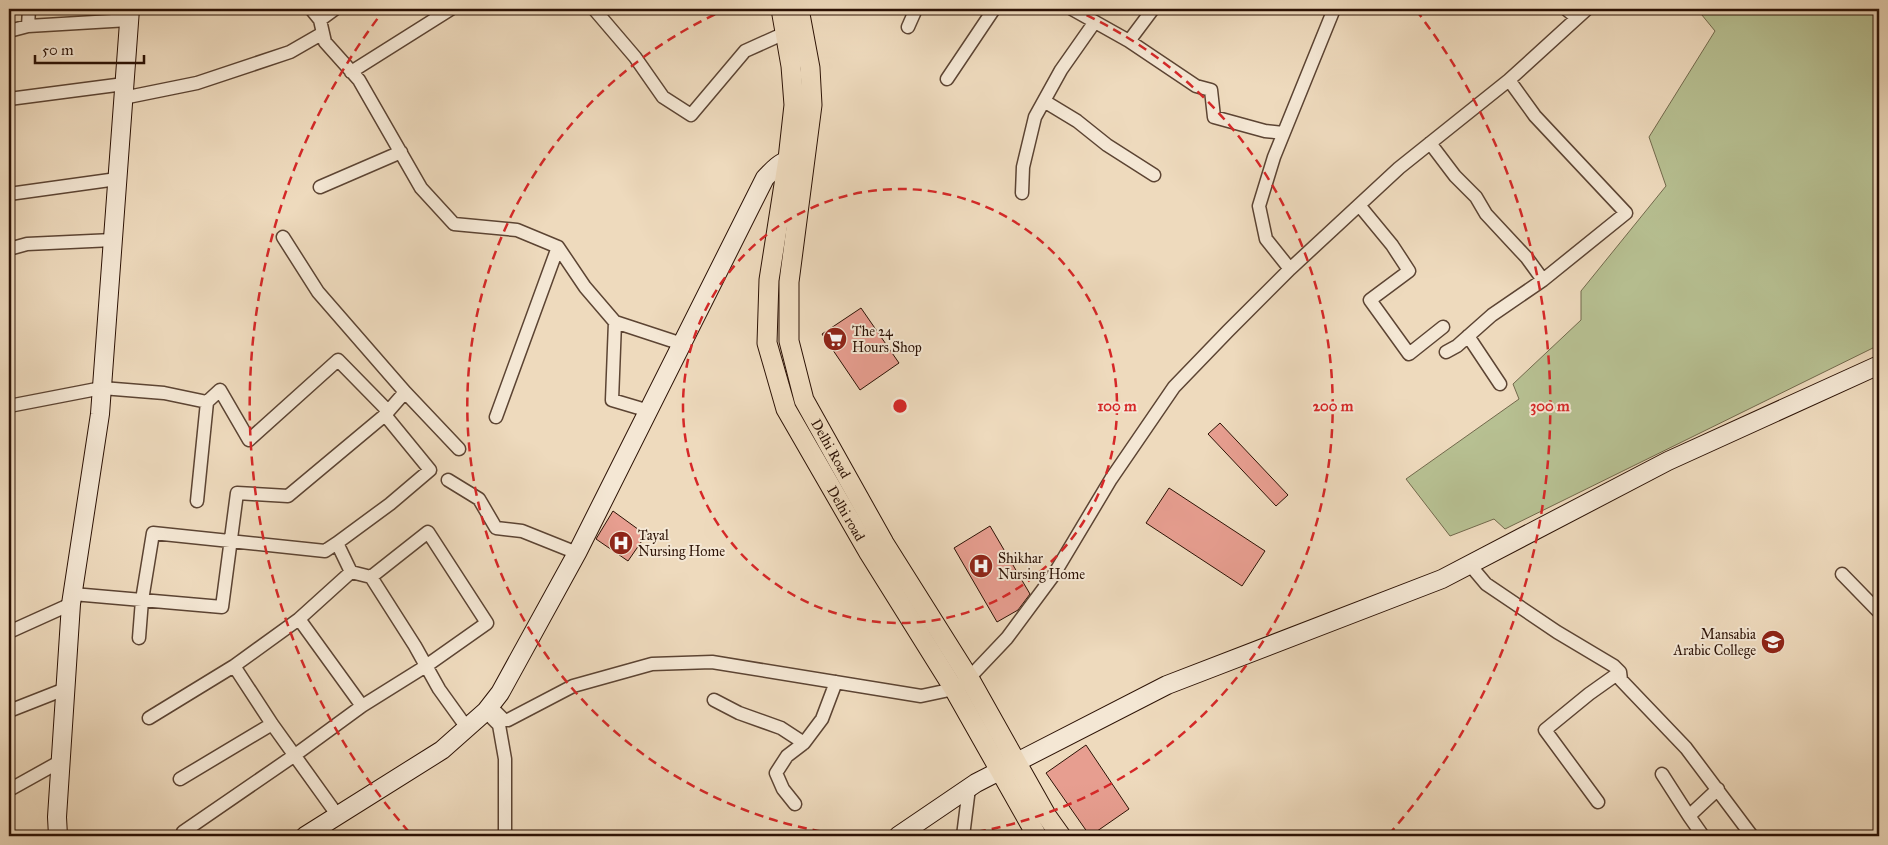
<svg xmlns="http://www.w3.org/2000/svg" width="1888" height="845" font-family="'IM FELL Great Primer',serif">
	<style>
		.green { fill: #b7c092; stroke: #72694c }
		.building { fill: #e79e90; stroke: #2c1205 }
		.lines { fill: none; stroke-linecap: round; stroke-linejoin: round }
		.street-casing { stroke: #5c4433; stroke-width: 15 }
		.secondary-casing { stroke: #2c1205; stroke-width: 20 }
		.primary-casing { stroke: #2c1205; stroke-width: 21 }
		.street { stroke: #f4e7d4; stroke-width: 12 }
		.secondary { stroke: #f4e7d4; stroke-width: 18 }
		.primary { stroke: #eedabd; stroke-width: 19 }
		.ring { fill: none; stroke: #d62828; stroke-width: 2.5; stroke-dasharray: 9 6 }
		.labels { text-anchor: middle; stroke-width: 4; stroke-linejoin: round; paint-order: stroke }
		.poi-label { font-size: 14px; fill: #2c1205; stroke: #f4e7d4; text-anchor: start }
		.street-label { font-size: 14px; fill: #2c1205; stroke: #f4e7d4 }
		.centre { fill: #d62828; stroke: #f4e7d4; stroke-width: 2.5 }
		.ring-label { font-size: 15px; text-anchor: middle; font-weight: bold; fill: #d62828; stroke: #f4e7d4; stroke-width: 4; stroke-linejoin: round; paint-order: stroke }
	</style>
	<rect width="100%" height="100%" fill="#eedabd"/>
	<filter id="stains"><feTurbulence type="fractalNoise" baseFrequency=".004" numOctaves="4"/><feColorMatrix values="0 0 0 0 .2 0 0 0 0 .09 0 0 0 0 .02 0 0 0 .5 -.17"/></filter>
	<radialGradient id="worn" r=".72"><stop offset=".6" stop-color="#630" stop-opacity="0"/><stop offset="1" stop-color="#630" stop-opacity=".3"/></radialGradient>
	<!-- green -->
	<path class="green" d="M1697 9H1879V345L1505 529 1494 519 1450 536 1406 479 1519 399 1513 384 1581 320V291L1666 186 1649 137 1715 31Z"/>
	<!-- building -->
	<path class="building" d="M861 308 899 363 860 390 822 334Z
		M1220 423 1288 495 1276 506 1208 434Z
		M1169 488 1265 551 1242 586 1146 523Z
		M613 511 646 535 628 561 596 539Z
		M990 526 1030 594 1018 610 997 622 954 548Z
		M1086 745 1129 809 1090 836 1046 773Z"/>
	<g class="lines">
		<!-- street casing -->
		<g class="street-casing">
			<path id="street" d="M311 9 320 20 325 42 359 80 421 188 454 224 517 230 558 247 585 287 615 322 682 344
				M594 9 635 57 663 97 691 115 745 51 785 33
				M1072 9 1129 41 1153 9
				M1566 9 1577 18
				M320 20 335 9
				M28 26 29 9
				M908 27 916 9
				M9 31 28 26 129 20
				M1129 41 1196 86 1211 90 1214 117 1265 131 1283 133
				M351 72 451 9
				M947 79 994 9
				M123 98 197 83 290 52 323 33
				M9 99 124 84
				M1044 101 1077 121 1107 145 1154 175
				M1430 143 1455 176 1476 197 1486 214 1527 258 1543 280 1626 213 1535 116 1509 80
				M320 187 401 152
				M1022 193 1023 167 1035 117 1061 70 1094 23
				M9 194 117 179
				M1359 205 1392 245 1409 271 1370 300 1409 354 1443 327
				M283 237 318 292 405 392 385 415
				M9 249 27 244 113 240
				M1290 269 1266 239 1259 206 1274 157 1334 9
				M615 322 612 400 649 411
				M1468 336 1500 384
				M1446 352 1457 346 1492 315 1543 280
				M405 392 459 449
				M207 402 220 390 249 440 338 360 388 411
				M9 406 102 388 164 393 207 402 197 501
				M496 417 558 247
				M448 480 479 499 496 528 522 531 577 553
				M1470 565 1486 584 1557 632 1614 666 1620 672 1621 680 1686 748 1752 836
				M1842 574 1879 612
				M73 594 222 607 237 493 288 496 385 415 430 470 390 504 337 543 351 572 371 577 415 646 439 689 467 728
				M299 619 362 706
				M9 632 71 604
				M139 638 142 600 153 533 325 551 337 543
				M714 700 739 713 781 728 804 743 822 719 836 682
				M490 706 504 720H508L573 686 652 664 712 662 921 696 954 689 969 678 1007 638 1053 576 1111 479 1174 387 1228 331 1290 269 1399 168 1509 80 1587 9
				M9 711 65 689
				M489 715 499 725 505 759V836
				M149 718 234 666
				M1662 774 1689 816
				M180 779 272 724
				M9 790 61 761
				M1598 802 1545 730 1589 694 1620 672
				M795 804 783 789 776 773 787 756 804 743
				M338 816 272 724 234 666 299 619 351 572
				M183 832 295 755 362 706 426 666 487 623 428 532 371 577
				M963 836 969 788
				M1703 836 1689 816 1718 789"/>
		</g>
		<!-- secondary casing -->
		<g class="secondary-casing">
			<path id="secondary" d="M58 836 57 817 71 604 100 414 130 9
				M305 836 442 750 486 711 500 693 577 553 765 178C777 166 782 158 800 161
				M898 836 976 783 1167 685 1442 579 1668 461 1879 365"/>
		</g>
		<!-- primary casing -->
		<g class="primary-casing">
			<g id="primary">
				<path id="s1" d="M781 9 791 66 794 105 788 159 769 280 767 343 786 409 869 553 954 689 1037 836"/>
				<path id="s2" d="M799 9 810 68 812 105 789 282V341L804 400 884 543 969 678 1046 815 1061 836"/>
			</g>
		</g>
		<!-- street -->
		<use href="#street" class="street"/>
		<!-- secondary -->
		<use href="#secondary" class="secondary"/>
		<!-- primary -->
		<use href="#primary" class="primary"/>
	</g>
	<!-- distance rings -->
	<g class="ring">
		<circle cx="900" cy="406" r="217"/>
		<path d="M851 836A433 433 0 0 1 727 9M1073 9A433 433 0 0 1 949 836"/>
		<path d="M409 832A650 650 0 0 1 384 10M1416 10A650 650 0 0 1 1391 832"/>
	</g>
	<!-- icons -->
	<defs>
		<g id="supermarket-disc" transform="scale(1.25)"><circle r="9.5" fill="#8f2418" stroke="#f4e7d4"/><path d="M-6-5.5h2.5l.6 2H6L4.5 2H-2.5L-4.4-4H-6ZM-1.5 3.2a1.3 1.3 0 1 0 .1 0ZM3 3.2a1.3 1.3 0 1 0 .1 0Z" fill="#fff"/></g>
		<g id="hospital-disc" transform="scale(1.25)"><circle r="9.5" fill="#8f2418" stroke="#f4e7d4"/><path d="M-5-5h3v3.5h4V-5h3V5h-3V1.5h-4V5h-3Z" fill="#fff"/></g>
		<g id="university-disc" transform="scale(1.25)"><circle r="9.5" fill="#8f2418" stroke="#f4e7d4"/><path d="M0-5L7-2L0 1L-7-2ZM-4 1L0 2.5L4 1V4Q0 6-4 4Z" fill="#fff"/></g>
	</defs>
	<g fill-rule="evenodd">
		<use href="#supermarket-disc" x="835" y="339"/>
		<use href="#hospital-disc" x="621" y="543"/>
		<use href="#hospital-disc" x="981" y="566"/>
		<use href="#university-disc" x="1773" y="642"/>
	</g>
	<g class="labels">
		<!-- poi labels -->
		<g class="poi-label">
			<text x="852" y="336">The 24<tspan x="852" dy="16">Hours Shop</tspan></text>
			<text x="638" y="540">Tayal<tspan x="638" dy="16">Nursing Home</tspan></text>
			<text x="998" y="563">Shikhar<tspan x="998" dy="16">Nursing Home</tspan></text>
			<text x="1756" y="639" text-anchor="end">Mansabia<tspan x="1756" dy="16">Arabic College</tspan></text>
		</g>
		<!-- street labels -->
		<g class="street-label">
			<text dy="5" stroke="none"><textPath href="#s2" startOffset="451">Delhi Road</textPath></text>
			<text dy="5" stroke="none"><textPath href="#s1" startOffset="526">Delhi road</textPath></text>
		</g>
	</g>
	<circle cx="900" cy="406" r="8" class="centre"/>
	<g class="ring-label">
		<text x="1117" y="411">100 m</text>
		<text x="1333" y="411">200 m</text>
		<text x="1550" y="411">300 m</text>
	</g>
	<!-- margin -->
	<rect width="1888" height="845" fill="none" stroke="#eedabd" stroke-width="30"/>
	<rect x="10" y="10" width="1868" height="825" fill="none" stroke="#2c1205" stroke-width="2.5"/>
	<rect x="15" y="15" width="1858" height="815" fill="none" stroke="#2c1205"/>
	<!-- scale -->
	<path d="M35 55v8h109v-8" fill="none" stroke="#2c1205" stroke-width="2.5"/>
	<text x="42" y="55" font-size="15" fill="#2c1205" stroke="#f4e7d4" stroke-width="4" paint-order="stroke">50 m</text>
	<rect width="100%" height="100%" filter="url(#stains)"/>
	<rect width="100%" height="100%" fill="url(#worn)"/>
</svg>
